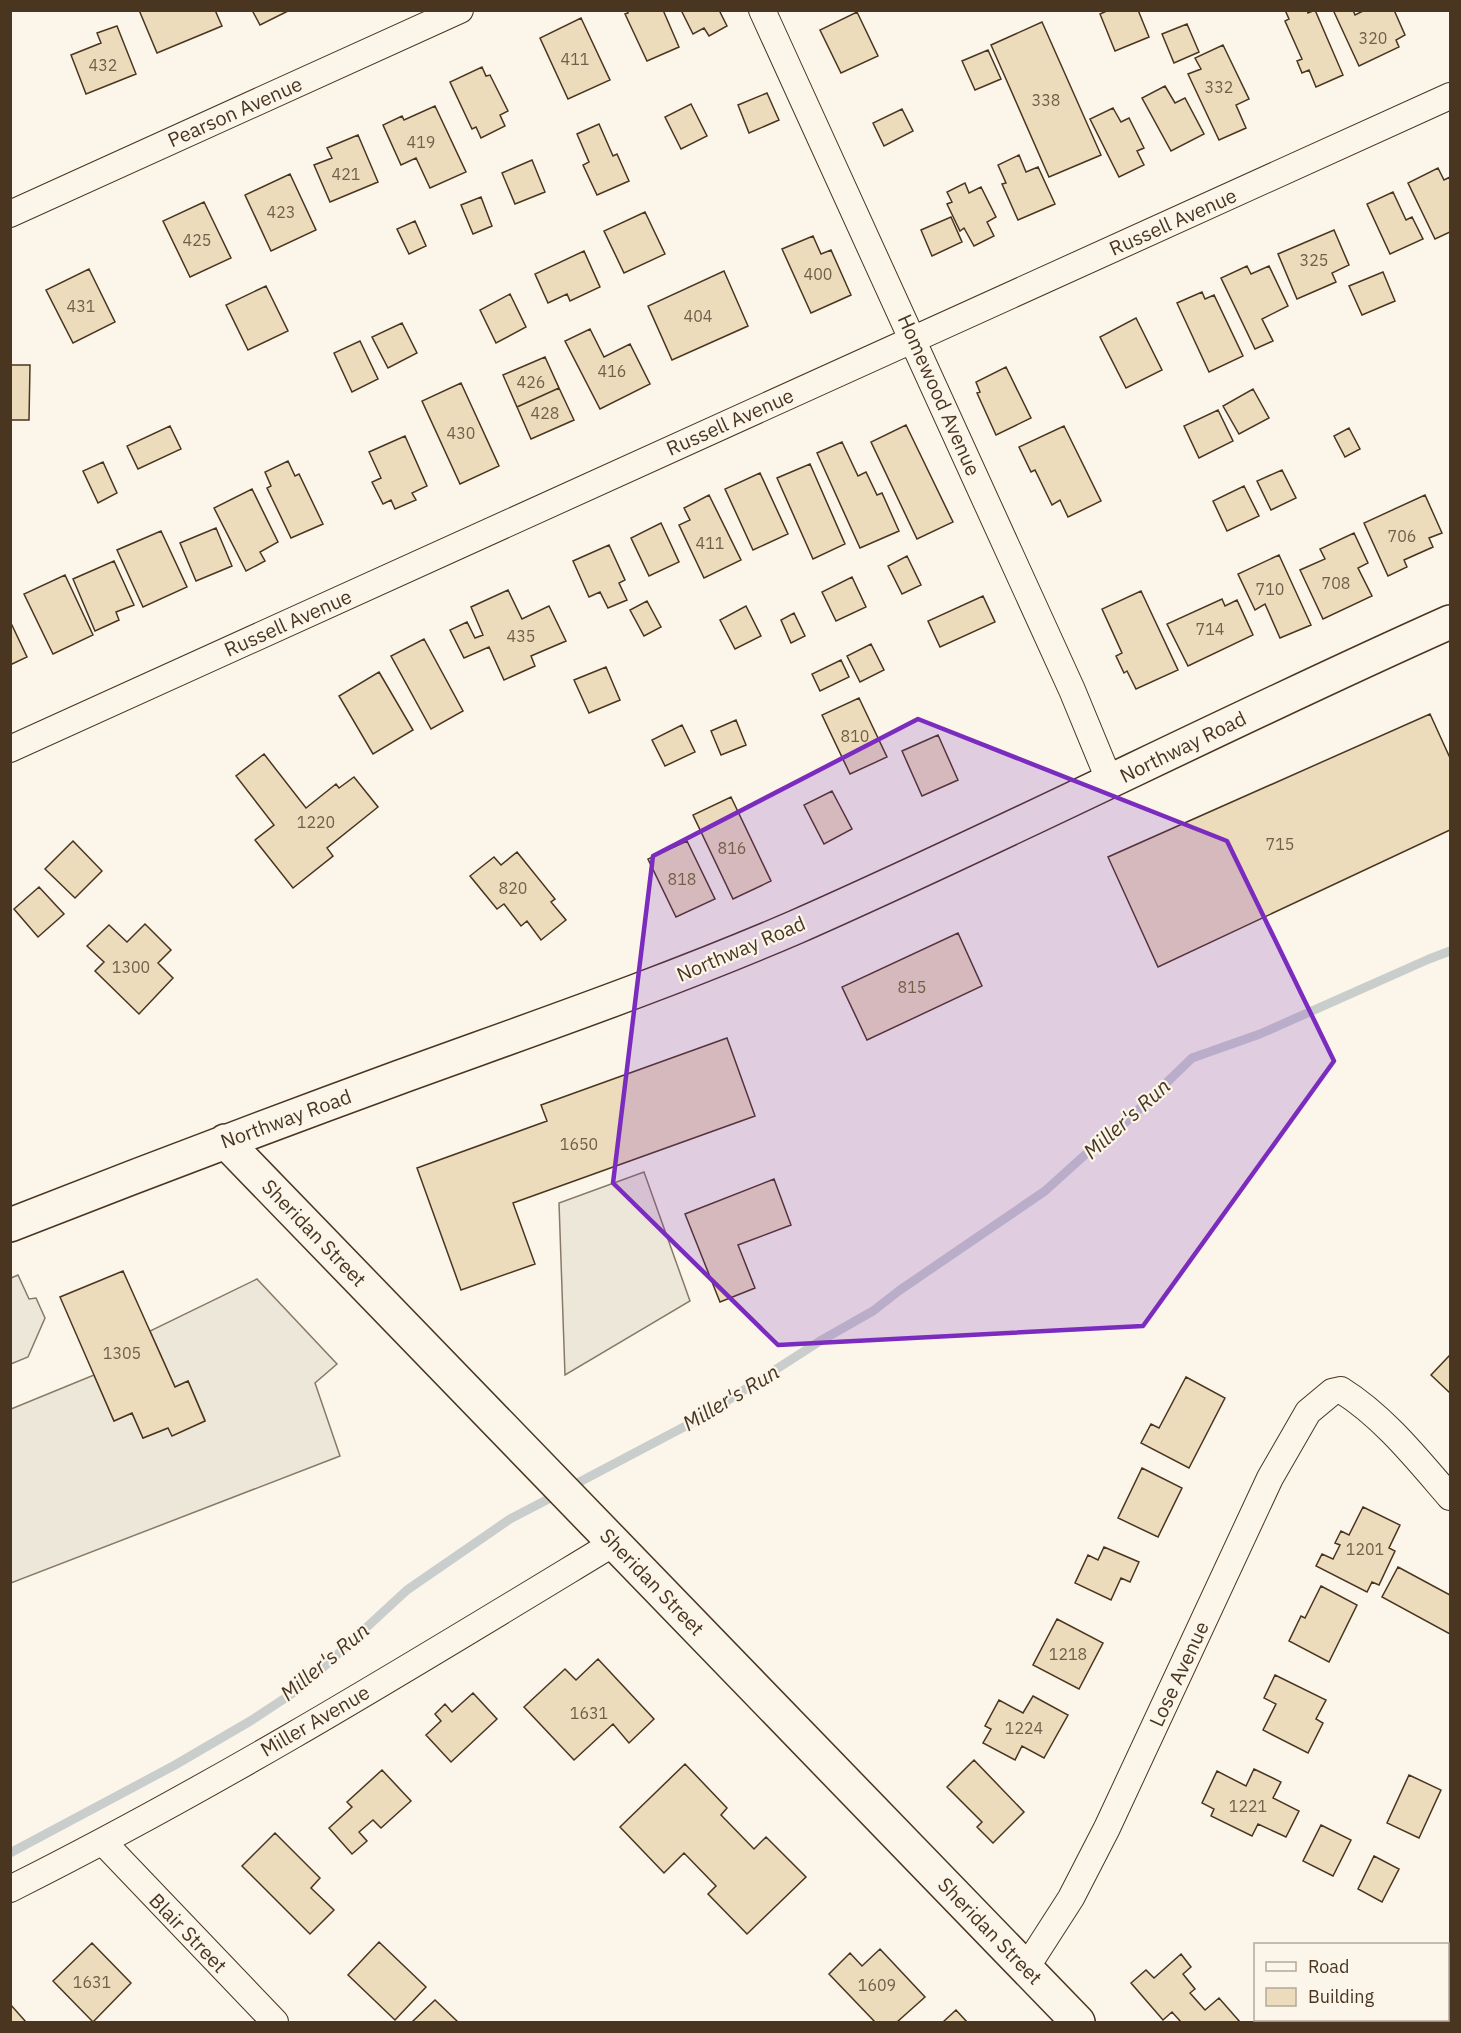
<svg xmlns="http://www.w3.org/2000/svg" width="1461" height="2033" font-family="'IBM Plex Sans',sans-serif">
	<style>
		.parking { fill: #ede7d9; stroke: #887966; stroke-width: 1.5 }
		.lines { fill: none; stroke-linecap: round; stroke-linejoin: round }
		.stream { stroke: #c9cecd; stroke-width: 9 }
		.building { fill: #ecdcbc; stroke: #4a3520; stroke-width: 1.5 }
		.street-casing { stroke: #4a3520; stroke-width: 28 }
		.secondary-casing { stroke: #4a3520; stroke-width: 36 }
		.street { stroke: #fbf6e9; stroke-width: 26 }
		.secondary { stroke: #fbf6e9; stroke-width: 33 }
		.marked { fill: #7b2cbf; fill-opacity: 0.2; stroke: #7b2cbf; stroke-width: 4.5; stroke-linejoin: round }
		.labels { text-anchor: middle; stroke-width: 4.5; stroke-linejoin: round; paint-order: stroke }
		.number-label { font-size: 16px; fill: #725f47 }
		.street-label { font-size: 20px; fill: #4a3520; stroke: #fbf6e9 }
		.water-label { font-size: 21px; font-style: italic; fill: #4a3520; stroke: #fbf6e9 }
	</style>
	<rect width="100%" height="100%" fill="#fbf6e9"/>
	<!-- parking -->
	<path class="parking" d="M644 1172 690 1301 565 1375 559 1203Z
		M18 1275 29 1299 36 1298 45 1318 28 1357 11 1364V1278Z
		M257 1279 337 1364 315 1383 340 1456 11 1583V1409L94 1375 114 1421 132 1413 143 1438 168 1428 205 1420 188 1381 175 1387 150 1331Z"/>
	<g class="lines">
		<!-- stream -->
		<path class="stream" d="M570 1487 699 1419 820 1341 873 1311 900 1290 1045 1191 1087 1153 1127 1121 1192 1058 1260 1034 1429 959 1450 951
			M10 1853 175 1765 252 1720 302 1687 407 1590 510 1519 558 1494"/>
	</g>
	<!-- building -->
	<path class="building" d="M139 10H215L222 26 157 53Z
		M252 10H290L260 25Z
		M627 10H663L679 47 647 61 625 14 628 13Z
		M681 10H719L727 26 709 36 704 28 693 34Z
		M1109 10H1138L1149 37 1115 51 1100 14Z
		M1285 10H1307L1308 13 1315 10 1343 75 1316 87 1309 70 1302 73 1297 61 1302 59 1285 21 1289 19Z
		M1336 10H1353L1355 15 1365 10H1394L1405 35 1396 40 1399 47 1359 66 1334 12Z
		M857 12 878 56 841 73 820 30Z
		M581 18 610 80 568 99 540 38Z
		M1042 22 1101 155 1049 177 991 45Z
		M1187 24 1199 52 1174 63 1162 34Z
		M117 26 136 74 86 94 71 55 101 43 97 33Z
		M1223 45 1249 99 1236 105 1246 128 1219 140 1188 74 1201 69 1195 58Z
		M988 50 1001 79 975 90 962 61Z
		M482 67 486 76 490 75 508 111 500 115 505 126 481 138 476 127 472 129 450 82Z
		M1165 86 1175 103 1185 98 1204 134 1171 151 1142 98Z
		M767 93 779 120 749 133 738 105Z
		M691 104 707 136 681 149 665 117Z
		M435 106 466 172 430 188 416 158 401 165 383 125 402 116 404 120Z
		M1113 108 1121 122 1129 118 1144 148 1137 151 1144 165 1119 177 1090 119Z
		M902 109 913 131 884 146 873 123Z
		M599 124 613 156 617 154 629 181 597 195 583 165 589 162 577 134Z
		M358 135 378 182 330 202 314 165 332 158 327 148Z
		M1019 155 1026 172 1038 167 1055 204 1018 220 1002 184 1006 183 998 165Z
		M532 160 545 192 515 204 502 173Z
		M1438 168 1444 180 1450 177V232L1435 239 1408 183Z
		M290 174 316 230 271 251 245 195Z
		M965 183 969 193 981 187 996 217 987 222 994 236 974 246 964 228 960 231 947 204 952 202 947 192Z
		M1393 192 1406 220 1412 217 1423 239 1390 254 1367 204Z
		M481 197 492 226 473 234 461 205Z
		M204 202 231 258 190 277 163 221Z
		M645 212 665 254 624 273 604 231Z
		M951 217 962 242 932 256 921 230Z
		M415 221 426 246 409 254 397 229Z
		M1334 230 1349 265 1332 273 1336 282 1297 299 1278 254Z
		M813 236 821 254 831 250 851 295 811 313 782 249Z
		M584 251 600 287 570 301 567 294 548 303 535 274Z
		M1247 266 1251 274 1269 266 1288 306 1262 319 1273 341 1255 349 1221 278Z
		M89 269 115 322 73 343 46 290Z
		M724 271 748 326 672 360 648 306Z
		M1383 272 1395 301 1362 315 1349 286Z
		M266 286 288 331 248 350 226 305Z
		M1202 292 1205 299 1214 295 1243 356 1209 372 1177 303Z
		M510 294 526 327 496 343 480 310Z
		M1136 318 1162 370 1126 388 1100 337Z
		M402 323 417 353 388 368 372 337Z
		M590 329 604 357 630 344 650 384 600 409 565 341Z
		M360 341 378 379 352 392 334 353Z
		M545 357 559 388 517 407 503 375Z
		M10 365H30L29 420H10Z
		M1006 367 1031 418 996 435 977 393 980 392 976 382Z
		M461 383 499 466 460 484 422 401Z
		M559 388 574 420 531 439 517 407Z
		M1253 389 1269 418 1239 434 1223 406Z
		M1218 410 1233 441 1199 458 1184 426Z
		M906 425 953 522 917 539 871 442Z
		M170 426 181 449 138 469 127 446Z
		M1064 426 1101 501 1068 517 1060 500 1052 505 1035 470 1031 472 1019 447Z
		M1349 428 1360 449 1345 457 1334 436Z
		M405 436 427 486 412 493 416 500 395 509 391 500 383 504 372 482 381 478 369 452Z
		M842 442 858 476 866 472 877 495 882 493 899 531 860 548 817 453Z
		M288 461 295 476 299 474 323 524 291 538 267 488 271 486 265 472Z
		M103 462 117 493 98 503 83 471Z
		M810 464 845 544 813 559 777 478Z
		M1282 470 1296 498 1271 510 1257 481Z
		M760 473 788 534 753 550 725 489Z
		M1244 486 1259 516 1227 531 1213 501Z
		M252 489 278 542 260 552 265 561 246 571 214 508Z
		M709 495 741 560 704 578 679 525 690 520 684 508Z
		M1425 495 1442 533 1429 538 1433 547 1404 560 1407 567 1388 576 1364 523Z
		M661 523 679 562 649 576 631 538Z
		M216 528 232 566 196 581 180 543Z
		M161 531 187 587 143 607 117 550Z
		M1354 533 1368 563 1358 568 1372 596 1323 619 1300 570 1325 559 1320 549Z
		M609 545 625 580 619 583 627 600 608 608 600 592 589 597 573 561Z
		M1279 555 1311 625 1280 638 1265 604 1255 610 1238 574Z
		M907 556 921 585 902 594 888 566Z
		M114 561 134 605 116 612 119 620 95 631 73 579Z
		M65 575 93 635 53 654 24 594Z
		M852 577 866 607 836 621 822 592Z
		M508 590 522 619 549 606 566 641 531 656 535 666 504 680 489 647 464 658 450 630 467 622 475 638 483 635 471 607Z
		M1141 591 1178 670 1136 689 1127 671 1124 673 1116 656 1122 653 1102 609Z
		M983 596 995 622 940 647 928 621Z
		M1222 599 1225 606 1237 600 1253 635 1188 666 1167 624Z
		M647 601 661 627 644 636 630 610Z
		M746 606 761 636 735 649 720 620Z
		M794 613 805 636 791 643 781 620Z
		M10 621 27 657 10 665Z
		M424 639 463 711 431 729 391 656Z
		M871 644 884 670 860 682 847 656Z
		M841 660 849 677 820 691 812 674Z
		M606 667 620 700 589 713 574 680Z
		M379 672 413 730 373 754 339 696Z
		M859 698 887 757 850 774 822 715Z
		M1430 714 1450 758V830L1158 967 1108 857Z
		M736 720 746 745 721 755 711 731Z
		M682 725 695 752 665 766 652 740Z
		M938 735 958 780 922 796 902 751Z
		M264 754 306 808 336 784 339 788 354 777 378 807 327 848 333 856 293 888 255 840 274 825 236 776Z
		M832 791 852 829 824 844 804 805Z
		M731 797 771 881 733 899 693 815Z
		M73 841 102 871 75 898 45 869Z
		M687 841 715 899 676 917 648 859Z
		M517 852 555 899 551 902 566 920 541 940 527 921 521 926 504 904 497 909 470 876 494 857 501 865Z
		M39 887 64 914 38 937 14 909Z
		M145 924 171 950 158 963 173 978 139 1014 95 971 104 962 87 946 109 925 127 942Z
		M958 933 982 986 867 1040 842 987Z
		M727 1038 755 1116 513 1203 535 1264 461 1290 417 1168 547 1121 541 1105Z
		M774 1179 791 1225 738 1245 755 1288 720 1302 685 1214Z
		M123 1271 175 1387 188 1381 205 1421 172 1436 168 1428 143 1438 132 1413 114 1421 60 1297Z
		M1450 1355V1393L1431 1375Z
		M1186 1377 1225 1398 1189 1468 1141 1443 1151 1424 1159 1428Z
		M1142 1468 1182 1488 1158 1537 1118 1518Z
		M1363 1507 1400 1525 1389 1548 1395 1551 1379 1585 1372 1582 1367 1592 1316 1566 1322 1554 1333 1559 1340 1545 1335 1543 1341 1531 1349 1535Z
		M1104 1547 1139 1562 1130 1582 1121 1578 1111 1600 1075 1583 1088 1555 1098 1560Z
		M1398 1567 1450 1595V1634L1382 1597Z
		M1321 1586 1357 1605 1329 1662 1289 1641 1301 1616 1305 1618Z
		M1057 1619 1103 1643 1079 1689 1033 1665Z
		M598 1659 654 1719 629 1743 613 1724 574 1760 524 1707 565 1669 576 1680Z
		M1275 1675 1326 1700 1316 1719 1323 1723 1308 1753 1263 1730 1276 1704 1264 1698Z
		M473 1693 497 1719 451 1762 426 1735 441 1721 435 1714 445 1704 452 1712Z
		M1033 1696 1068 1715 1044 1758 1022 1746 1015 1760 983 1743 991 1729 985 1726 999 1700 1023 1713Z
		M974 1760 1024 1812 993 1843 977 1827 982 1822 947 1787Z
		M685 1764 727 1808 721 1815 754 1849 766 1837 806 1877 747 1934 708 1894 716 1886 684 1853 664 1873 620 1827Z
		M1254 1769 1281 1782 1273 1798 1299 1811 1286 1837 1258 1824 1252 1836 1211 1816 1214 1809 1202 1803 1217 1771 1246 1786Z
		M382 1770 411 1801 381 1828 373 1820 359 1832 367 1841 352 1854 329 1828 352 1807 347 1802Z
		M1409 1775 1441 1790 1419 1838 1387 1823Z
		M1321 1825 1351 1840 1333 1876 1303 1861Z
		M275 1833 320 1878 311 1888 334 1910 310 1934 242 1866Z
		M1374 1856 1399 1869 1382 1902 1358 1889Z
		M379 1942 426 1987 395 2020 348 1975Z
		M92 1943 131 1983 93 2022 53 1981Z
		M880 1949 925 1997 897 2022H875L829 1974 850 1953 862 1966Z
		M1181 1954 1191 1967 1183 1974 1195 1989 1190 1993 1205 2010 1219 1998 1240 2022H1181L1172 2012 1163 2020 1131 1983 1146 1970 1154 1978Z
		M435 2000 458 2022H412Z
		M10 2004 26 2022H10Z
		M956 2010 967 2022H943Z
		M1395 2020H1436L1442 2022H1393Z"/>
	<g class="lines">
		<!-- street casing -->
		<g class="street-casing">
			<path id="street" d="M762 10 1072 690 1110 782
				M10 214 460 10
				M10 749 1450 96
				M103 1842 275 2022
				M10 1889C218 1785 416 1663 614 1543
				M1026 1968 1071 1898 1107 1828 1270 1478 1308 1412 1332 1392 1341 1390C1384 1417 1417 1459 1450 1497"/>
		</g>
		<!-- secondary casing -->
		<g class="secondary-casing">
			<path id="secondary" d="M225 1141 1078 2022
				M10 1225C140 1174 269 1125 400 1077 532 1029 666 983 796 927 1016 830 1230 720 1450 622"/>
		</g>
		<!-- street -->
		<use href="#street" class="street"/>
		<!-- secondary -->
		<use href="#secondary" class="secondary"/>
	</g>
	<!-- marked area -->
	<path class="marked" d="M918 719 1227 841 1334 1061 1143 1326 778 1345 613 1183 653 856Z"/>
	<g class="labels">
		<!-- number labels -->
		<g class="number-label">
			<text x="1373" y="44">320</text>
			<text x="575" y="65">411</text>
			<text x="103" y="71">432</text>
			<text x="1219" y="93">332</text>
			<text x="1046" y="106">338</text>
			<text x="421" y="148">419</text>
			<text x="346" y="180">421</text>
			<text x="281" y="218">423</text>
			<text x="197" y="246">425</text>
			<text x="1314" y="266">325</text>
			<text x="818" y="280">400</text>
			<text x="81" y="312">431</text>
			<text x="698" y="322">404</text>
			<text x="612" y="377">416</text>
			<text x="531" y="388">426</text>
			<text x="545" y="419">428</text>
			<text x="461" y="439">430</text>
			<text x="1402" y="542">706</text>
			<text x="710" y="549">411</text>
			<text x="1336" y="589">708</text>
			<text x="1270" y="595">710</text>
			<text x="1210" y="635">714</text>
			<text x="521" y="642">435</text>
			<text x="855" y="742">810</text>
			<text x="316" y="828">1220</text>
			<text x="1280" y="850">715</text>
			<text x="732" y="854">816</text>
			<text x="682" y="885">818</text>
			<text x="513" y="894">820</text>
			<text x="131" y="973">1300</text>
			<text x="912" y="993">815</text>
			<text x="579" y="1150">1650</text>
			<text x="122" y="1359">1305</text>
			<text x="1365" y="1555">1201</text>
			<text x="1068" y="1660">1218</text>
			<text x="589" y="1719">1631</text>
			<text x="1024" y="1734">1224</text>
			<text x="1248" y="1812">1221</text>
			<text x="92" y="1988">1631</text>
			<text x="877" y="1991">1609</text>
		</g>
		<!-- street labels -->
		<g class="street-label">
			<text transform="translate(235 112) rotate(-24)" y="7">Pearson Avenue</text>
			<text transform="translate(1173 222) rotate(-24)" y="7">Russell Avenue</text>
			<text transform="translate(939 395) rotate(66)" y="7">Homewood Avenue</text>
			<text transform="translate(730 422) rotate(-24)" y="7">Russell Avenue</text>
			<text transform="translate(288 623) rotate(-24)" y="7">Russell Avenue</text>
			<text transform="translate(1183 747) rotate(-26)" y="7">Northway Road</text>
			<text transform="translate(741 949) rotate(-23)" y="7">Northway Road</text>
			<text transform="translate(286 1119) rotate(-20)" y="7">Northway Road</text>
			<text transform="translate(314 1233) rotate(46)" y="7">Sheridan Street</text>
			<text transform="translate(652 1582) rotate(46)" y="7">Sheridan Street</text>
			<text transform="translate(1179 1674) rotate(-65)" y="7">Lose Avenue</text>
			<text transform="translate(315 1721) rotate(-30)" y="7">Miller Avenue</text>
			<text transform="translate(990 1931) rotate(46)" y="7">Sheridan Street</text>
			<text transform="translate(188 1933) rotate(46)" y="7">Blair Street</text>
		</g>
		<!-- water labels -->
		<g class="water-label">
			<text transform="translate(1127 1119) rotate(-42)" y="7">Miller's Run</text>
			<text transform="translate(731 1398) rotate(-31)" y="7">Miller's Run</text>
			<text transform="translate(325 1662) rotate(-40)" y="7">Miller's Run</text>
		</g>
	</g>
	<!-- border -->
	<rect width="1461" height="2033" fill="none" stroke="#4a3520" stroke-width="24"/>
	<!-- legend -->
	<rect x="1254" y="1943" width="195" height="78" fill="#fbf6e9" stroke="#b4a999" stroke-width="1.5"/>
	<rect x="1266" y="1962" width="30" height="9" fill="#fbf6e9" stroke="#b4a999" stroke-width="1.5"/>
	<text x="1308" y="1973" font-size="18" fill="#4a3520">Road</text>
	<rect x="1266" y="1988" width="30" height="18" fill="#ecdcbc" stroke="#b4a999" stroke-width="1.5"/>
	<text x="1308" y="2003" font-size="18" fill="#4a3520">Building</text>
</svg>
